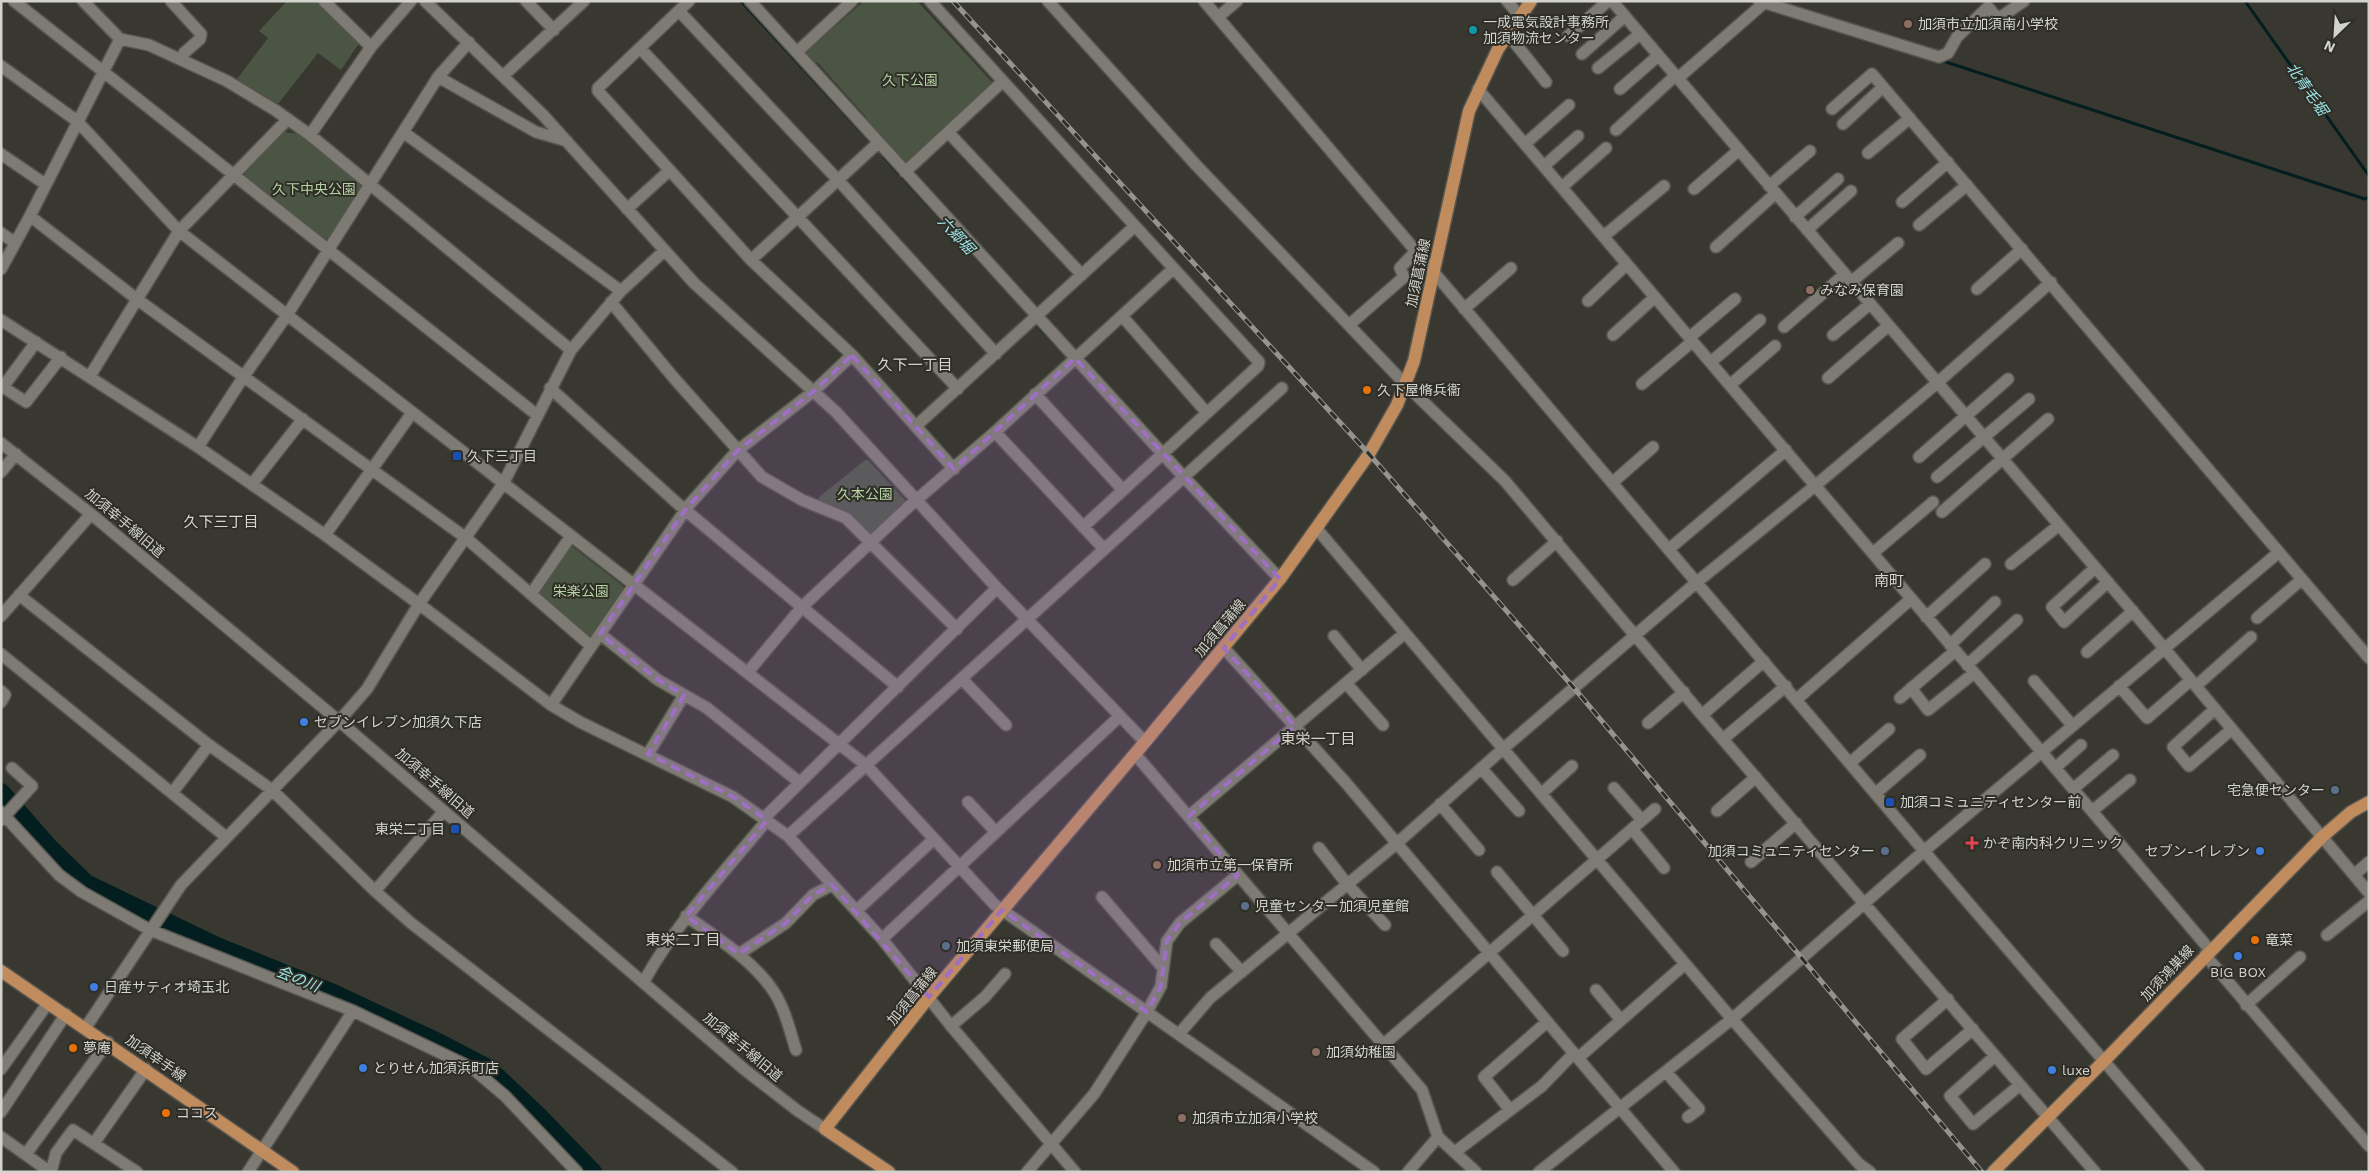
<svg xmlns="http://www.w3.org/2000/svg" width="2370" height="1173" font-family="'Work Sans','Noto Sans JP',sans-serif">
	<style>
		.green { fill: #4a5543 }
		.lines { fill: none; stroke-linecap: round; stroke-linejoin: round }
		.stream { stroke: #031e1f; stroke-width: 3 }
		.river { stroke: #031e1f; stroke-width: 18 }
		.minor-casing { stroke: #56544f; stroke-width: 14 }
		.major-casing { stroke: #56544f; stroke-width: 15 }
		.minor { stroke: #7d7b73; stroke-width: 11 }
		.major { stroke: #c08b5d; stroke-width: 12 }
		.rail-casing { stroke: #94938e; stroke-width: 5 }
		.rail { stroke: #2e2d26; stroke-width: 3; stroke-dasharray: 9; stroke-linecap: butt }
		.marked { fill: #9e6fc5; fill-opacity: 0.2; stroke: #9e6fc5; stroke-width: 4; stroke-dasharray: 10 6; stroke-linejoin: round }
		.education-dot { fill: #8d6e63; stroke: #2e2d26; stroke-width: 2 }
		.culture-dot { fill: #0f9aa8; stroke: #2e2d26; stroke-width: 2 }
		.food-dot { fill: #e8710a; stroke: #2e2d26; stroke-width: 2 }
		.transit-dot { fill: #1a4fb4; stroke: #2e2d26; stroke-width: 2 }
		.shop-dot { fill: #3f7fe0; stroke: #2e2d26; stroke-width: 2 }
		.service-dot { fill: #5c6f8a; stroke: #2e2d26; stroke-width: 2 }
		.health-dot { fill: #e0444e; stroke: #2e2d26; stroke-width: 2 }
		.labels { text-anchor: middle; stroke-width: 4; stroke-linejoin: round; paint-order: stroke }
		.poi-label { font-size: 14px; fill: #d3d3ce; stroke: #2e2d26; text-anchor: start }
		.park-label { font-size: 14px; fill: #b5d2a2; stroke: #2e2d26 }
		.street-label { font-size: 14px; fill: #d3d3ce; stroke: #2e2d26 }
		.water-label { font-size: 15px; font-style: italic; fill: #9ce4e6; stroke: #2e2d26 }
		.neighbourhood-label { font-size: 15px; fill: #d6d4cc; stroke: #2e2d26 }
	</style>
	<rect width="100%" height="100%" fill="#383730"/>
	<!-- green -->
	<path class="green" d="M287 1H319L360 42 341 70 318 53 278 104 237 79 268 38 259 31Z
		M864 1H917L992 82 990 87 904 165 864 120 866 117 817 62 814 65 804 54Z
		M284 132 299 134 360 182 362 188 329 237 325 239 245 176V173Z
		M865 460H868L907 502 874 536 842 510 819 501V497Z
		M572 546 623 586 624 591 592 635 587 636 538 594V590L567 547Z"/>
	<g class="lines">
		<!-- stream -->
		<path class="stream" d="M741 1 869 140
			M2245 1 2369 176
			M1946 62 2365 199 2369 197
			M884 157 997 280
			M1038 326 1057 346"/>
		<!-- river -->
		<path class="river" d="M1 792 49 847 86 883 217 946 331 992 438 1042 488 1068 538 1115 593 1172"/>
		<!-- minor casing -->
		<g class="minor-casing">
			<path id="minor" d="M14 1 537 415
				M83 1 120 39 149 45 227 81 275 110 310 135 571 350
				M171 1 201 34 200 39 184 53 182 59
				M324 1 371 47
				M425 1 543 115 694 283 836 412 997 588 1145 742
				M526 1 554 30
				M689 1 598 88V91L751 260 852 355 954 469
				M750 1 1183 476 1280 579
				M930 1 1259 362 1258 366 1083 527
				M1048 1 1196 165 1406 385 1505 481 1702 715 2095 1172
				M1204 1 1924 851 2199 1172
				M1507 1 1520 16
				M1612 1 2164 648 2369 893
				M1759 1 1939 57 1948 53 1957 37 1988 7 1998 19 2024 1
				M679 11 838 180 996 354
				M1218 17 1237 1
				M1507 33 1546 82
				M1568 36 1608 1
				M640 48 958 389
				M797 52 852 1
				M1582 54 1625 16
				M1 66 77 121 179 231 866 765 995 905 1374 1172
				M1598 68 1640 34
				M504 75 584 1
				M438 77 536 132 567 141
				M1678 78 1764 3
				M1478 89 2210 950
				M1620 89 1658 56
				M1832 109 1872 74 2369 658
				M1843 124 1883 87
				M1616 130 1675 76
				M403 132 621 291
				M948 132 1082 275
				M310 135 371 47 411 1
				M1525 144 1569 105
				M1868 153 1910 118
				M1 154 45 184
				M1544 166 1578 136
				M905 172 1002 82
				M1769 186 1810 151
				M1562 187 1606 148
				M1694 189 1739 150
				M1902 202 1948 162
				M627 209 670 170
				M30 216 138 300 466 538 591 646
				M1795 217 1838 179
				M1919 225 1967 185
				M1807 230 1851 191
				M1 233 15 243
				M1604 236 1664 186
				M1716 247 1776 193
				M751 260 878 143
				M1 269 30 216 120 39
				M1851 282 1898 243
				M1977 289 2022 249
				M1588 301 1627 264
				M611 302 673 377 762 477 802 500 846 518 957 629
				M1464 309 1511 268
				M1122 316 1207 413
				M1 320 198 447 325 535 419 604 551 705 580 722 733 797 788 836 882 939 951 1026 1075 1172
				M1349 325 1404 277 1400 268 1415 252
				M1784 327 1845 274
				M1613 335 1655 297
				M1833 335 1870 304
				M1690 337 1735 299
				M36 342 3 387 26 402 61 357
				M1711 362 1760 320
				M90 376 179 231 288 119
				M1828 378 1888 326
				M1642 384 1693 341
				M1730 385 1775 346
				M550 388 678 504 898 687
				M1035 394 1123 490
				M916 426 1135 226
				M995 432 1104 549
				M1 443 91 514 339 721 745 1070 798 1111 825 1129
				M198 447 244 376 287 315 438 77 469 42
				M1919 457 2008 379
				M1 472 16 454
				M1937 477 2029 399
				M1612 483 1653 447
				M252 484 303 419
				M1942 512 2048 419
				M1317 529 1732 1019 1859 1164 1870 1172
				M325 535 412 413
				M1669 549 1786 450
				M1873 553 1933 502
				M2011 564 2059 525
				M2095 568 2052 607 2064 622 2108 582
				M1513 580 1557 541
				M531 594 571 536
				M19 595 209 745 272 790 375 891 411 923 732 1172
				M1 616 91 514
				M1926 617 1985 564
				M2257 618 2301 580
				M600 634 658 680 707 708 799 782
				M1334 636 1362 670
				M1950 645 1995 602
				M1224 648 1346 783 1674 1172
				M2087 652 2133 611
				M1 654 226 837
				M1967 665 2017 620
				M748 672 802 607 906 509 995 432 1173 269
				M962 679 1006 725
				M2034 681 2072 725
				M1346 683 1383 725
				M2119 686 2147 718 2191 680
				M2196 686 2251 637
				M1911 688 1928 710 1974 673
				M1 691 5 695 1 702
				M1900 698 1955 651
				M1797 699 1911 599
				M551 705 688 506 737 451 815 390 852 355
				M2215 709 2173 747 2189 766 2232 729
				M1702 715 1764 661
				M1648 723 1684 692
				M1723 739 1786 686
				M648 754 684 695
				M1135 754 1422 1090 1438 1137 1476 1172
				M1850 763 1889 729
				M1481 768 1519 811
				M2055 768 2081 745
				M1614 788 1642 820
				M2073 789 2113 755
				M172 793 209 745
				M1542 793 1572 766
				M1876 793 1920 755
				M968 802 996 832
				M1440 804 1479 850
				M1717 811 1756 777
				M2092 811 2130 780
				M1 812 59 875 82 892 150 930 353 1011 472 1068 505 1096 577 1172
				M1189 816 1405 633
				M764 818 997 588
				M1 820 32 786 12 768
				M1632 829 1664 868
				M788 836 1282 388
				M1319 848 1347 884 1385 925
				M1751 862 1796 823
				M1497 872 1563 951
				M2354 875 2369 862
				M375 891 444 811
				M1102 897 1163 968
				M857 910 934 839
				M686 916C716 937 754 961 774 992 785 1009 790 1031 796 1050
				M2327 935 2369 901
				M882 939 1120 716
				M1216 944 1242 972
				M739 954 786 923 813 895 832 885
				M2205 955 2369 1146
				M644 981C679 919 723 874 767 820
				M1596 990 1621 1020
				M1948 999 1902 1039 1926 1069 1973 1029
				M2246 1005 2300 957
				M951 1026 985 997 1005 974
				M86 1027 181 885 339 721 367 689 419 604 503 484 571 350 621 291 664 251
				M1179 1034 1210 998 1396 844 1504 748 1697 582 1816 485 1937 383 2051 282
				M1383 1045 1655 809
				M1995 1056 1950 1096 1973 1124 2020 1085
				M1578 1058 1685 964
				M1 1069 48 1003
				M1666 1072 1699 1109 1688 1117
				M1510 1110 1484 1077 1547 1022
				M1 1112 66 1014
				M1 1137 50 1172
				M94 1143 146 1069
				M1455 1152 1542 1086 1574 1053
				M26 1154 108 1042
				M51 1172 56 1153 73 1130 137 1172
				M248 1172 353 1011
				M1027 1172 1094 1094 1147 1012 1161 986 1167 941 1180 923 1238 875
				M1408 1172 1438 1137
				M1539 1172 1732 1019 1924 851 2278 553"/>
		</g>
		<!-- major casing -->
		<g class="major-casing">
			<path id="major" d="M1 971 293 1172
				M889 1172 825 1129 929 997 1145 742 1280 579 1369 454 1397 405 1414 361 1469 111 1498 49 1531 1
				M1993 1172 2105 1060 2322 837 2351 812 2369 802"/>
		</g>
		<!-- minor -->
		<use href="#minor" class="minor"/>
		<!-- major -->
		<use href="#major" class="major"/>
		<!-- rail casing -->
		<g class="rail-casing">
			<path id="rail" d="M953 1 1369 454 1574 688 1982 1172"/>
		</g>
		<!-- rail -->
		<use href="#rail" class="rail"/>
	</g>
	<!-- marked area -->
	<path class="marked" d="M852 355 954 469 1075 358 1280 579 1224 648 1295 726 1189 816 1238 875 1180 923 1167 941 1161 986 1147 1012 1002 910 929 997 832 885 813 895 786 923 739 954 686 916 767 820 733 797 648 754 684 695 658 680 600 634 685 510 737 451 815 390Z"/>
	<!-- markers -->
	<g class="education-dot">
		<circle cx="1908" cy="24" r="5"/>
		<circle cx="1810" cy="290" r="5"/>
		<circle cx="1157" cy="865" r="5"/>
		<circle cx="1316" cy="1052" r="5"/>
		<circle cx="1182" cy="1118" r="5"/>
	</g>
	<circle class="culture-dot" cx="1473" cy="30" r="5"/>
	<g class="food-dot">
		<circle cx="1367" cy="390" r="5"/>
		<circle cx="2255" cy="940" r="5"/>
		<circle cx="73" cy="1048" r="5"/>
		<circle cx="166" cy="1113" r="5"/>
	</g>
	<g class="transit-dot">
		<rect x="452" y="451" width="10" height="10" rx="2.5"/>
		<rect x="1885" y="797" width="10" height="10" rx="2.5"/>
		<rect x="450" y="824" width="10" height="10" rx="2.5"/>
	</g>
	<g class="shop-dot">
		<circle cx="304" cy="722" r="5"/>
		<circle cx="2260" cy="851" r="5"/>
		<circle cx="2238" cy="956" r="5"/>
		<circle cx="94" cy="987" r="5"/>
		<circle cx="363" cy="1068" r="5"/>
		<circle cx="2052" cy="1070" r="5"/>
	</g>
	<g class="service-dot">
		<circle cx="2335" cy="790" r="5"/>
		<circle cx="1885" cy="851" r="5"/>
		<circle cx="1245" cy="906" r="5"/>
		<circle cx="946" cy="946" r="5"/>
	</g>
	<path class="health-dot" d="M1969.5 835.5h5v5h5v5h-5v5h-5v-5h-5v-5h5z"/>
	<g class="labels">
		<!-- poi labels -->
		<g class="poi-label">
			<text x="1483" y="27">一成電気設計事務所<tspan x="1483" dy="16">加須物流センター</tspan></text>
			<text x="1918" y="29">加須市立加須南小学校</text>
			<text x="1820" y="295">みなみ保育園</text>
			<text x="1377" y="395">久下屋脩兵衞</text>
			<text x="467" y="461">久下三丁目</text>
			<text x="314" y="727">セブンイレブン加須久下店</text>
			<text x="2325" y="795" text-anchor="end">宅急便センター</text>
			<text x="1900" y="807">加須コミュニティセンター前</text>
			<text x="445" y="834" text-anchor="end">東栄二丁目</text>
			<text x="1983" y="848">かぞ南内科クリニック</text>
			<text x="1875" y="856" text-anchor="end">加須コミュニティセンター</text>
			<text x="2250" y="856" text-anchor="end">セブン-イレブン</text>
			<text x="1167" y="870">加須市立第一保育所</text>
			<text x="1255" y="911">児童センター加須児童館</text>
			<text x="2265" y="945">竜菜</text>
			<text x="956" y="951">加須東栄郵便局</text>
			<text x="2238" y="977" text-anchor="middle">BIG BOX</text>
			<text x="104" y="992">日産サティオ埼玉北</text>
			<text x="83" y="1053">夢庵</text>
			<text x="1326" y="1057">加須幼稚園</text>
			<text x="373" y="1073">とりせん加須浜町店</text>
			<text x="2062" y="1075">luxe</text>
			<text x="176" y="1118">ココス</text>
			<text x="1192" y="1123">加須市立加須小学校</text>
		</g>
		<!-- park labels -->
		<g class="park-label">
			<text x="910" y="85">久下公園</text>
			<text x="314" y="194">久下中央公園</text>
			<text x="865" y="499">久本公園</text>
			<text x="581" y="596">栄楽公園</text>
		</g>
		<!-- street labels -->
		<g class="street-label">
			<text transform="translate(1418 273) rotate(-78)" y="5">加須菖蒲線</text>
			<text transform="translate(125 523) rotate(40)" y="5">加須幸手線旧道</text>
			<text transform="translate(1220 628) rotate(-50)" y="5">加須菖蒲線</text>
			<text transform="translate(435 783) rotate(41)" y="5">加須幸手線旧道</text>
			<text transform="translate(2167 973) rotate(-47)" y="5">加須鴻巣線</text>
			<text transform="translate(912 996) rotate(-51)" y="5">加須菖蒲線</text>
			<text transform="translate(743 1047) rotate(40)" y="5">加須幸手線旧道</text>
			<text transform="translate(156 1058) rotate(35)" y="5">加須幸手線</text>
		</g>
		<!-- water labels -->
		<g class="water-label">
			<text transform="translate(2307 89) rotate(55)" y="5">北青毛堀</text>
			<text transform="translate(956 235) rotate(47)" y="5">六郷堀</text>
			<text transform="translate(298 979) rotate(22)" y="5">会の川</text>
		</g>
		<!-- neighbourhood labels -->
		<g class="neighbourhood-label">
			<text x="915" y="370">久下一丁目</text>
			<text x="221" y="527">久下三丁目</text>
			<text x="1889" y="586">南町</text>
			<text x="1318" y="744">東栄一丁目</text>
			<text x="683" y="945">東栄二丁目</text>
		</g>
	</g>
	<!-- border -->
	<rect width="2370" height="1173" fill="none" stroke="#d3d3ce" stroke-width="5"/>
	<!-- north arrow -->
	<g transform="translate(2335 35) rotate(205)" stroke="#2e2d26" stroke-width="4" paint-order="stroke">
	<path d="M0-4L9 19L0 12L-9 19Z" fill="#d3d3ce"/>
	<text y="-8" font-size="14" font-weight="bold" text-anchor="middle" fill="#d3d3ce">N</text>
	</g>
</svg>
